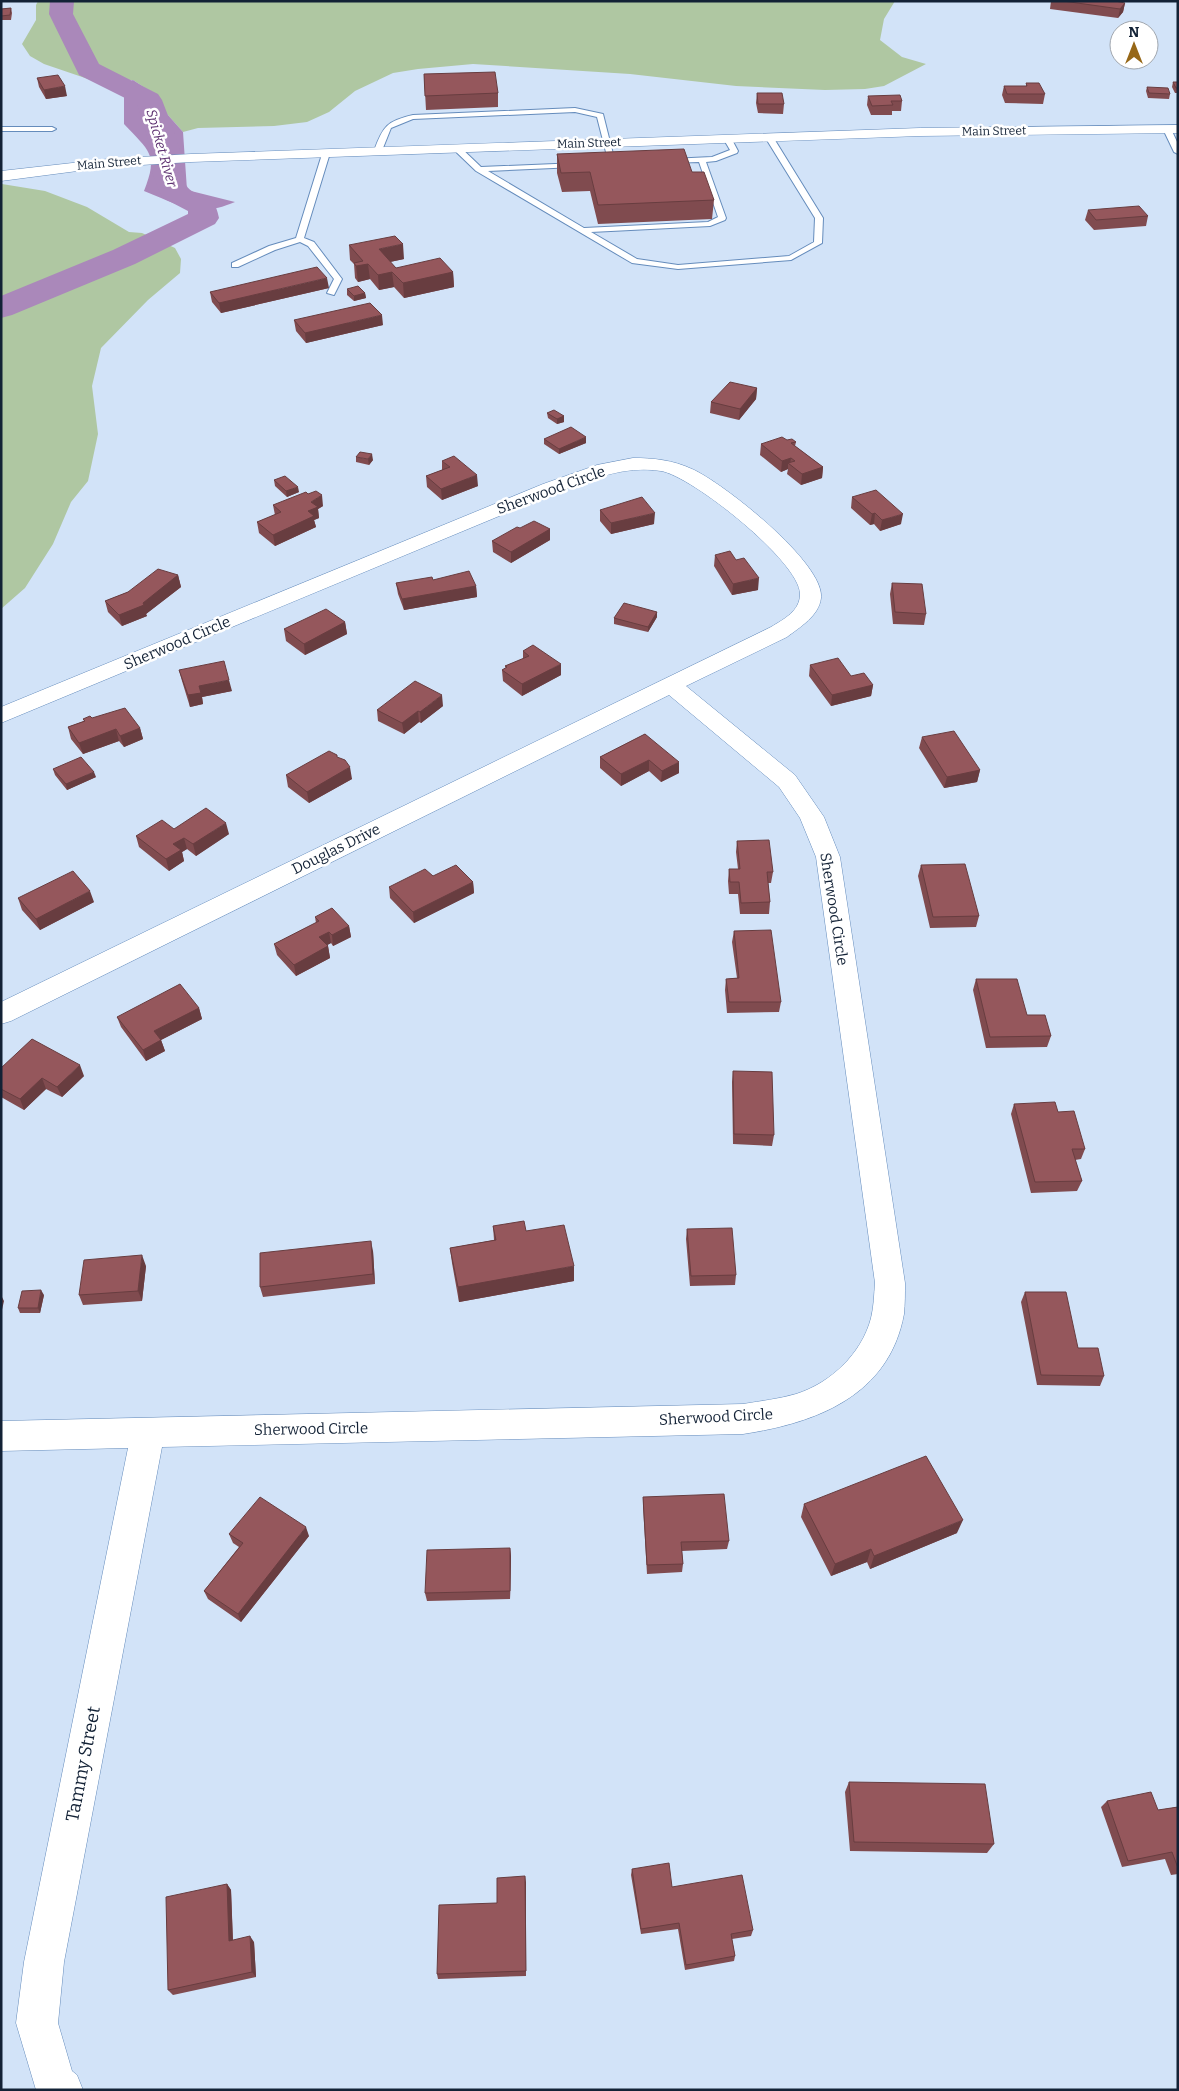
<svg xmlns="http://www.w3.org/2000/svg" width="1179" height="2091" font-family="Bitter,serif">
	<style>
		.green { fill: #afc7a2 }
		.water { fill: #aa88ba }
		.lines { fill: none; stroke-linecap: round; stroke-linejoin: round }
		.river { fill: #aa88ba; fill-rule: evenodd }
		.service-casing { stroke: #658cbc; stroke-width: 2 }
		.minor-casing { stroke: #658cbc; stroke-width: 1 }
		.secondary-casing { stroke: #658cbc; stroke-width: 1 }
		.service { fill: #fff; fill-rule: evenodd }
		.minor { fill: #fff; fill-rule: evenodd }
		.secondary { fill: #fff; fill-rule: evenodd }
		.wall { fill: #804b4f }
		.shaded-wall { fill: #683d40 }
		.building { fill: #95575c; stroke: #683d40 }
		.labels { text-anchor: middle; stroke-width: 5; stroke-linejoin: round; paint-order: stroke }
		.far-street-label { font-size: 12px; fill: #132236; stroke: #fff }
		.far-water-label { font-size: 14px; font-style: italic; fill: #5e3271; stroke: #fff }
		.street-label { font-size: 15px; fill: #132236; stroke: #fff }
		.near-street-label { font-size: 18px; fill: #132236; stroke: #fff }
	</style>
	<rect width="100%" height="100%" fill="#d2e3f8"/>
	<!-- green -->
	<path class="green" d="M38 1H895L884 19 880 40 902 57 926 64 884 86 865 89 825 90 736 86 630 74 473 64 418 69 393 73 355 91 329 112 307 122 274 126 198 128 183 132 159 105 151 92 133 80H91L44 64 30 56 22 44 36 20V5Z
		M2 184 45 191 87 207 129 232 142 233 175 248 181 259 180 273 148 300 101 348 92 386 98 434 88 481 71 502 53 544 25 588 1 609Z"/>
	<!-- water -->
	<path class="water" d="M133 80 151 92 159 105 183 132 187 190 235 202C198 218 179 205 144 191 159 154 149 151 124 124V94L114 87Z"/>
	<g class="lines">
		<!-- river -->
		<path class="river" d="M50 1H74L73 14 99 64 158 94 162 100C168 116 175 132 179 148 182 161 179 173 186 185 196 201 213 186 219 218L215 224 135 264 12 315 1 318V296L113 250 188 214V211L165 199 160 193 153 175 151 149 137 104 79 75 49 14Z"/>
		<!-- service casing -->
		<g class="service-casing">
			<path id="service" d="M575 108 603 114 616 166 609 164 597 117 575 112 413 119 391 128 381 153 374 151C383 126 387 121 413 115Z
				M1 127H52L56 129 52 131H1Z
				M1164 127 1171 129 1178 144V154L1174 152 1163 129Z
				M766 135 773 137 823 218 822 243 791 260 678 269 632 263 476 171 452 148 459 146 481 167 579 163 580 165 576 167 488 171 584 228 708 222 718 217 699 162 670 163 666 161 670 159 712 157 730 150 723 138 730 136 738 151 737 153 716 161 706 162 726 218 725 220 710 226 591 232 637 259 678 265 789 256 814 242 815 218 765 137Z
				M323 151 330 153 304 238 314 242 342 279 334 295 327 293 334 279 308 246 300 242 275 250 238 267H232V263L269 246 296 238Z"/>
		</g>
		<!-- minor casing -->
		<g class="minor-casing">
			<path id="minor" d="M633 458C653 458 673 460 692 469 722 482 825 563 821 598 819 616 800 627 787 637L686 686 795 775 824 817 840 857 905 1283C905 1293 905 1304 904 1314 889 1396 816 1423 743 1434L162 1447 64 1962 58 2023 72 2071 77 2075 83 2090H36L16 2023 24 1962 128 1448 1 1451V1421L743 1404C761 1401 779 1399 796 1394 831 1383 862 1353 871 1318 874 1306 874 1294 875 1283L816 857 800 818 779 787 669 695 11 1021 1 1024V1002L771 627C784 619 800 611 800 594 800 562 692 476 661 471 624 465 590 480 557 492L1 723V707L543 484 597 465Z"/>
		</g>
		<!-- secondary casing -->
		<g class="secondary-casing">
			<path id="secondary" d="M1178 125V133L920 136 191 162 108 167 1 181V171L108 159 191 154 920 128Z"/>
		</g>
		<!-- service -->
		<use href="#service" class="service"/>
		<!-- minor -->
		<use href="#minor" class="minor"/>
		<!-- secondary -->
		<use href="#secondary" class="secondary"/>
	</g>
	<!-- wall -->
	<path class="wall" d="M1051 1H1115L1125 3 1123 12 1118 18 1050 9Z
		M11 8 12 13 11 20H1V9Z
		M424 74 498 93V107L426 110Z
		M37 78 67 96 46 99 39 87Z
		M1173 82H1178V93H1175L1172 87Z
		M1026 83 1045 94 1043 104 1005 103 1002 95 1004 86H1026Z
		M1147 87 1170 94 1169 99 1148 98 1146 91Z
		M757 93 784 104 783 114 758 113 756 103Z
		M868 96 902 101 901 111H892V115H871L867 105Z
		M557 154 692 172 714 200 712 219 598 224 590 191 562 192 557 173Z
		M1088 210 1148 216 1146 226 1094 230 1085 220Z
		M349 245 404 259 390 262 396 268 453 272 454 287 404 298 394 287 379 290 370 279 358 282 355 278 354 264 350 260Z
		M329 288 221 313 212 302 210 292Z
		M347 289 365 293 366 298 354 301 347 295Z
		M294 320 383 325 306 343 296 331Z
		M757 388 756 399 739 420 710 413 711 402Z
		M547 413 564 416V422L557 424 548 418Z
		M544 439 586 443 559 454 544 444Z
		M787 440 796 442 795 446 823 467 822 478 801 485 787 474 788 469 781 472 760 455 761 444Z
		M356 457 373 460 369 465 356 462Z
		M442 461 478 486 442 500 427 487 426 476 442 470Z
		M274 480 299 492 287 497 275 486Z
		M852 497 901 524 880 531 874 524 870 525 851 508Z
		M273 505 323 506 318 509 319 518 314 520 316 527 275 546 259 533 257 522 275 515Z
		M600 510 654 524 611 534 600 521Z
		M520 528 550 529V540L511 563 493 552 492 541Z
		M715 555 758 590 732 595 714 566Z
		M178 575 181 587 146 614 147 616 122 626 108 612 105 601 128 592Z
		M433 580 476 586 477 597 404 610 398 594 396 583Z
		M892 583 926 614 924 625 893 624 890 594Z
		M657 612V617L648 632 614 624V618Z
		M345 622 347 634 305 655 286 641 284 629Z
		M523 651 561 675 522 696 503 681 502 670 506 668 505 666 523 659Z
		M810 665 851 676 873 685 871 696 831 706 809 676Z
		M179 670 232 691 202 697 203 704 190 707 182 681Z
		M443 706 421 723 419 722 404 734 378 721 377 710Z
		M92 718 140 728 143 739 124 747 119 741 83 754 71 739 68 727 84 721 83 719Z
		M645 734 679 773 661 782 649 771 621 786 600 768V757Z
		M922 737 980 770 977 782 944 788 919 748Z
		M337 758 352 779 309 803 288 787 286 775Z
		M53 769 96 777 67 790 55 775Z
		M174 829 229 834 196 856 187 849 182 852 184 861 169 871 139 847 136 836Z
		M737 841 773 872 771 883H768L770 902 769 914H740L738 894H729L728 881 729 869H738L736 852Z
		M921 865 979 916 976 927 930 928 918 876Z
		M433 876 473 882 474 893 414 923 390 898 389 887Z
		M18 898 94 902 40 930 22 910Z
		M315 917 349 926 351 937 333 946 331 943 327 945 328 946 330 958 296 976 277 955 274 944 316 923Z
		M734 931 781 1002 779 1012 727 1013 725 990 726 979 737 978 732 942Z
		M976 979 1051 1036 1047 1047 986 1048 973 990Z
		M199 1008 202 1019 161 1040 165 1051 146 1061 121 1027 117 1017Z
		M1 1068 84 1076 62 1097 46 1089 24 1110 1 1097Z
		M733 1071 774 1135 772 1146 733 1144 732 1082Z
		M1014 1104 1058 1112 1085 1149 1081 1159 1075 1160 1082 1181 1077 1191 1031 1193 1011 1114Z
		M493 1226 526 1231 574 1281 459 1302 452 1263 450 1248 494 1240Z
		M687 1229 736 1275 735 1285 690 1286 686 1239Z
		M373 1251 375 1284 263 1297 260 1287Z
		M146 1266 142 1301 83 1305 79 1295Z
		M1025 1292 1104 1376 1100 1386 1037 1385 1021 1302Z
		M44 1295 40 1313H20L18 1308Z
		M643 1497 729 1541 727 1549 682 1551 683 1564 682 1572 647 1574 643 1506Z
		M804 1504 957 1533 870 1569 867 1562 831 1576 801 1517Z
		M229 1534 309 1536 241 1622 208 1599 204 1591 239 1547 233 1543Z
		M510 1548 511 1557 510 1599 427 1601 425 1593Z
		M849 1782 994 1844 987 1853 850 1851 845 1792Z
		M1107 1801 1158 1810 1178 1807V1874L1171 1875 1165 1859 1122 1867 1101 1807Z
		M632 1869 672 1887 753 1930 751 1936 732 1939 735 1956 734 1961 685 1970 678 1929 641 1934 631 1875Z
		M526 1882V1976L438 1979 437 1974 497 1903Z
		M227 1884 231 1890 233 1940 254 1942 256 1977 173 1995 168 1990Z"/>
	<!-- shaded-wall -->
	<path class="shaded-wall" d="M1125 3 1123 12 1118 18 1120 9Z
		M65 86 67 96 46 99 44 90Z
		M403 244 404 259 380 264 379 249Z
		M368 264 370 279 358 282 356 266Z
		M392 272 394 287 379 290 378 275Z
		M453 272 454 287 404 298 403 283Z
		M327 278 329 288 221 313 219 303Z
		M365 293 366 298 354 301V296Z
		M382 315 383 325 306 343 305 333Z
		M757 388 756 399 739 420 740 409Z
		M564 416V422L557 424V419Z
		M586 437V443L559 454V449Z
		M372 454 373 460 369 465 368 459Z
		M791 458 790 465 788 463V469L781 472 782 461Z
		M823 467 822 478 801 485 802 474Z
		M477 475 478 486 442 500 441 489Z
		M298 487 299 492 287 497 286 491Z
		M322 495 323 506 318 509 319 518 314 520 316 527 275 546 273 535 311 502Z
		M655 513 654 524 611 534V523Z
		M875 513 874 524 870 525 872 514Z
		M903 514 901 524 880 531 882 520Z
		M550 529V540L511 563V552Z
		M178 575 181 587 146 614 147 616 122 626 119 615 143 603Z
		M759 578 758 590 732 595 733 584Z
		M476 586 477 597 404 610 402 599Z
		M657 612V617L648 632V627Z
		M345 622 347 634 305 655 304 644Z
		M561 664V675L522 696V684Z
		M229 680 232 691 202 697 203 704 190 707 188 695 199 686Z
		M873 685 871 696 831 706 832 695Z
		M442 695 443 706 421 723 420 712Z
		M418 711 419 722 404 734 402 723Z
		M140 728 143 739 124 747 120 736Z
		M116 729 119 741 83 754 79 743Z
		M649 760V771L621 786V774Z
		M679 762V773L661 782 662 771Z
		M350 767 352 779 309 803 307 792Z
		M980 770 977 782 944 788 947 777Z
		M94 772 96 777 67 790 66 784Z
		M226 823 229 834 196 856 193 844Z
		M184 838 187 849 182 852 184 861 169 871 166 859 173 844Z
		M473 882 474 893 414 923 413 912Z
		M90 891 94 902 40 930 36 919Z
		M349 926 351 937 333 946 332 935Z
		M329 932 331 943 322 948 319 937Z
		M328 946 330 958 296 976 294 965Z
		M199 1008 202 1019 157 1042 154 1031Z
		M161 1040 165 1051 146 1061 143 1050Z
		M80 1065 84 1076 62 1097 57 1087Z
		M42 1078 46 1089 24 1110 20 1099Z
		M371 1241 373 1251 375 1284 373 1274Z
		M142 1255 146 1266 142 1301 138 1291Z
		M574 1266V1281L459 1302 458 1287Z
		M41 1290 44 1295 40 1313 38 1308Z
		M1 1295 4 1301 1 1314Z
		M963 1520 957 1533 870 1569 874 1556Z
		M306 1527 309 1536 241 1622 238 1614Z
		M510 1548 511 1557 510 1599Z
		M871 1549 867 1562 831 1576 835 1564Z
		M525 1876 526 1882V1976V1971Z
		M227 1884 231 1890 233 1946 229 1941Z
		M250 1936 254 1942 256 1977 252 1972Z"/>
	<!-- building -->
	<path class="building" d="M1063 1H1115L1125 3 1120 9Z
		M11 8 10 15 1 16V9Z
		M495 72 498 93 425 96 424 74Z
		M58 75 65 86 44 90 37 78Z
		M1173 82H1178V88H1176Z
		M1026 83H1039L1045 94H1007L1004 86H1027Z
		M1147 87 1168 88 1170 94 1149 93Z
		M757 93H782L784 104H758Z
		M900 95 902 101H891L893 105 872 106 868 96Z
		M684 149 692 172H704L714 200 598 205 590 172 561 173 557 154Z
		M1139 206 1148 216 1096 220 1088 210Z
		M395 236 403 244 379 249 396 268 440 258 453 272 403 283 392 272 378 275 368 264 356 266 354 263 363 261 349 245Z
		M317 267 327 278 219 303 210 292Z
		M358 286 365 293 354 296 347 289Z
		M370 303 382 315 305 333 294 320Z
		M730 382 757 388 740 409 711 402Z
		M554 410 564 416 557 419 547 413Z
		M571 427 586 437 559 449 544 439Z
		M782 437 787 440 792 439 796 442 791 443 823 467 802 474 788 463 795 461 791 458 782 461 761 444Z
		M360 452 372 454 368 459 356 457Z
		M454 456 477 475 441 489 426 476 450 467 442 461Z
		M285 476 298 487 286 491 274 480Z
		M876 490 903 514 882 520 875 513 872 514 852 497Z
		M316 491 322 495 311 502 318 507 308 511 314 516 273 535 257 522 281 512 273 505 306 492 308 494Z
		M642 497 655 513 611 523 600 510Z
		M534 521 550 529 511 552 492 541 517 527 520 528Z
		M730 551 736 560 744 558 759 578 733 584 715 555Z
		M158 569 178 575 143 603 144 605 119 615 105 601 128 592Z
		M469 571 476 586 402 599 396 583 432 577 433 580Z
		M892 583 922 584 926 614 895 612Z
		M624 603 657 612 648 627 614 618Z
		M326 609 345 622 304 644 284 629Z
		M533 645 561 664 522 684 502 670 507 667 505 666 529 656 523 651Z
		M838 658 851 676 864 673 873 685 832 695 810 665Z
		M224 661 229 680 199 686 201 693 188 695 179 670Z
		M415 681 442 695 420 712 418 711 402 723 377 710Z
		M125 708 140 728 120 736 116 729 79 743 68 727 85 721 83 719 90 716 92 718Z
		M954 731 980 770 947 777 922 737Z
		M645 734 679 762 662 771 649 760 621 774 600 757Z
		M329 751 337 755V757L345 760 350 767 307 792 286 775Z
		M81 757 94 772 66 784 53 769Z
		M206 808 226 823 193 844 184 838 173 844 181 850 166 859 136 836 162 820 174 829Z
		M769 840 773 872H767L770 902 741 903 739 882H730L729 869H740L737 841Z
		M965 864 979 916 933 917 921 865Z
		M456 865 473 882 413 912 389 887 425 869 433 876Z
		M73 871 90 891 36 919 18 898Z
		M332 908 349 926 332 935 329 932 319 937 328 946 294 965 274 944 319 921 315 917Z
		M771 930 781 1002H729L726 979 739 978 734 931Z
		M976 979H1017L1027 1015H1045L1051 1036 990 1037Z
		M180 984 199 1008 154 1031 161 1040 143 1050 117 1017Z
		M32 1039 80 1065 57 1087 42 1078 20 1099 1 1089V1068Z
		M733 1071 772 1072 774 1135 734 1134Z
		M1055 1102 1058 1112 1074 1111 1085 1149H1072L1082 1181 1035 1182 1014 1104Z
		M524 1221 526 1231 564 1225 574 1266 458 1287 450 1248 496 1240 493 1226Z
		M732 1228 736 1275 691 1276 687 1229Z
		M371 1241 373 1274 260 1287V1253Z
		M142 1255 138 1291 79 1295 84 1260Z
		M41 1290 38 1308H18L22 1291Z
		M1025 1292H1066L1078 1348H1098L1104 1376 1041 1375Z
		M926 1456 963 1520 874 1556 871 1549 835 1564 804 1504Z
		M724 1494 729 1541 681 1542 683 1564 647 1565 643 1497Z
		M260 1497 306 1527 238 1614 204 1591 243 1543 229 1534Z
		M510 1548V1591L425 1593 427 1550Z
		M849 1782 985 1784 994 1844 854 1842Z
		M1151 1792 1158 1810 1178 1807V1868L1172 1852 1128 1861 1107 1801Z
		M669 1863 672 1887 742 1875 753 1930 731 1934 735 1956 686 1965 679 1923 641 1929 632 1869Z
		M525 1876 526 1971 437 1974 439 1905 497 1903V1878Z
		M227 1884 229 1941 250 1936 252 1972 168 1990 166 1897Z"/>
	<g class="labels">
		<!-- far-street labels -->
		<g class="far-street-label">
			<text transform="translate(994 131) rotate(-1)" y="4">Main Street</text>
			<text transform="translate(589 143) rotate(-2)" y="4">Main Street</text>
			<text transform="translate(109 163) rotate(-5)" y="4">Main Street</text>
		</g>
		<!-- far-water labels -->
		<g class="far-water-label">
			<text transform="translate(162 148) rotate(74)" y="5">Spicket River</text>
		</g>
		<!-- street labels -->
		<g class="street-label">
			<text transform="translate(551 490) rotate(-20)" y="5">Sherwood Circle</text>
			<text transform="translate(177 643) rotate(-23)" y="5">Sherwood Circle</text>
			<text transform="translate(336 849) rotate(-26)" y="5">Douglas Drive</text>
			<text transform="translate(834 909) rotate(81)" y="5">Sherwood Circle</text>
			<text transform="translate(716 1417) rotate(-3)" y="5">Sherwood Circle</text>
			<text transform="translate(311 1429) rotate(-1)" y="5">Sherwood Circle</text>
		</g>
		<!-- near-street labels -->
		<g class="near-street-label">
			<text transform="translate(83 1764) rotate(-79)" y="6">Tammy Street</text>
		</g>
	</g>
	<!-- border -->
	<rect width="1179" height="2091" fill="none" stroke="#132236" stroke-width="5"/>
	<!-- north arrow -->
	<g transform="translate(1134 45)"><circle r="24" fill="#ffffff" stroke="#a1a7af"/>
	<path d="M0-4L9 19L0 12L-9 19Z" fill="#966717"/>
	<text y="-8" font-size="14" font-weight="bold" text-anchor="middle" fill="#132236">N</text>
	</g>
</svg>
